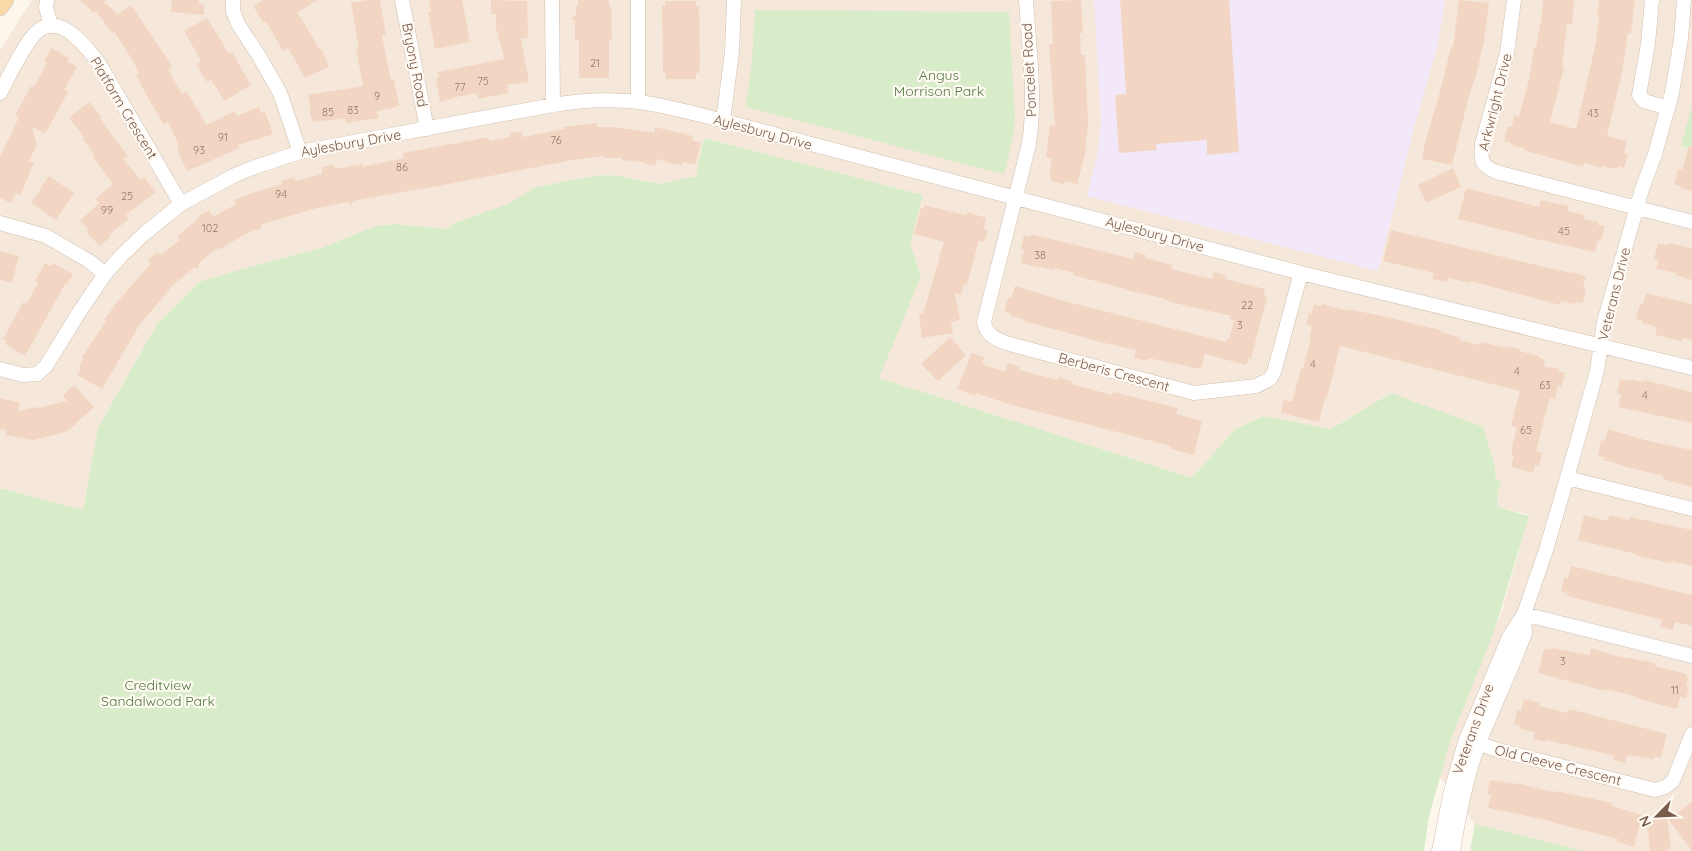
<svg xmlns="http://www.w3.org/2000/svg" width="1692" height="851" font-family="Quicksand,sans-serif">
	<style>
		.residential { fill: #f5e8da }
		.education { fill: #f3e8fa }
		.green { fill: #d8ecc9 }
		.building { fill: #f3d5c3 }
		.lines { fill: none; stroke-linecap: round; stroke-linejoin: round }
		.minor-casing { stroke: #d1beb0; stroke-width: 15 }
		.major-casing { stroke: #dad1cd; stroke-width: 18 }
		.minor { stroke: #fff; stroke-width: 14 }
		.major { stroke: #fbd9a5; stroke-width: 16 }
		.labels { text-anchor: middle; stroke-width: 4.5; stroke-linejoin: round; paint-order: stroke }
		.number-label { font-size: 11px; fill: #987a6a }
		.street-label { font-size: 14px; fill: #7a5c4d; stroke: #fffaf3 }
		.park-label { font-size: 14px; fill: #537a41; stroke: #fffaf3 }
	</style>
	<rect width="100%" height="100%" fill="#fdf6ec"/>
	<!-- residential -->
	<path class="residential" d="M32 0H1692V106L1682 146 1692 149V851H1584L1475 824 1439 776 1457 720 1502 611 1529 515 1498 507 1495 467 1391 393 1331 429 1263 416 1235 429 1192 478 878 378 921 276 910 243 923 195 705 138 696 176 660 184 619 176 603 175 560 182 534 188 508 204 457 222 447 229 396 224 375 226 324 247 228 273 199 282 157 324 98 428 83 510 0 488V50Z"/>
	<!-- education -->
	<path class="education" d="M1094 0H1445L1438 44 1413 132 1378 271 1087 196 1098 151 1101 122Z"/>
	<!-- green -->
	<path class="green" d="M755 10 1009 12 1015 119 1013 136 1005 172 1002 174 747 107 746 104 752 60Z
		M1692 106V149L1681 146Z
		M704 138 923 195 910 243 921 276 879 378 1192 478 1235 429 1264 416 1331 429 1391 393 1483 427 1495 467 1496 480 1501 481 1497 494 1498 507 1529 516 1494 632 1450 742 1429 816 1424 851H0V488L83 510 98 428 157 324 199 282 228 273 324 247 375 226 396 224 447 229 457 222 508 204 534 188 560 182 603 175 619 176 660 184 696 176Z
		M1475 824 1584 851H1470Z"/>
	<!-- building -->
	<path class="building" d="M80 0H106L104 2 118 14 131 5 172 66 168 69 182 94 186 91 207 125 235 111 237 116 259 107 261 113 265 112 273 134 238 145 240 148 187 171 177 150 179 149 177 143H178L168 122 164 125 147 96 136 75 139 73 134 63 114 31 112 33 96 11 94 13Z
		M172 0H199V4L204 5V15L171 12Z
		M263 0H318L296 13H298L320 50 322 49 329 67 305 78 288 48 283 51 266 21 263 22 253 6Z
		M368 0H380L386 34 382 35 383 41 391 80H394L399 105 393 108 377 111 379 118 346 123 345 118 314 122 312 120 309 109H311L308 95 363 86 356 49H359L351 3Z
		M429 0H462L470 42 435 49 428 12H431Z
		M491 0 527 1 528 38H521L529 82 507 85 508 93 478 99 476 93 452 98V99L440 102 436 78H439L438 72 504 59 499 38H498V31H496V14H491Z
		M578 0H609V6H611L612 40H609V78H579V40L575 41V21L571 18 576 15V6H578Z
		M1081 0 1083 33H1080L1081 54 1085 55 1088 122 1085 155 1077 184 1065 181 1064 184 1050 181 1051 174 1049 173 1052 158 1046 157 1050 125 1055 126 1049 44H1053L1051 1Z
		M1120 0H1229L1239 152 1207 155V140L1156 144 1157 150 1119 153 1115 95 1126 94Z
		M1459 0 1489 3 1484 41 1477 72 1469 96 1452 165 1422 159 1425 143 1441 88 1451 47H1453Z
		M1543 0H1574L1572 25 1567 24 1562 67 1564 68 1550 122 1576 129 1596 42 1599 16H1597L1599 0H1635L1631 34 1628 33 1622 72 1607 136 1627 141 1624 153 1628 154 1624 168 1618 166 1617 169 1602 166V168L1584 163 1583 167 1523 150 1524 148 1511 145V143L1504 141 1508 126 1512 127 1514 115 1519 116 1529 80 1534 48H1536L1540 24H1541Z
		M665 1H696V6H699L700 61 699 73H696V79H666V73H663L662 6H665Z
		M207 18 229 54 232 52 251 85 224 101 211 79 207 82 196 64 201 61 184 31Z
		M52 48 69 58 67 61 77 67 64 90 68 92 45 134 32 127 37 145 29 161 34 163 20 196 16 193 11 203 0 198V157L19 117 15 115 31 86 34 87 47 63 44 61Z
		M89 102 102 118 100 119 128 156 123 159 141 180 144 177 156 192 126 215 129 219 110 234 111 236 100 246 86 232 89 230 80 221 99 203 96 198 113 184 93 157 95 156 82 138 84 137 69 118Z
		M597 123 598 127H613L654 133 655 127 693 136 692 140 701 143 695 165 683 162 682 165 674 164 657 159 655 166 641 162 622 160V158H605V156L573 160 438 186 374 197 353 201 351 205 348 202 317 208 263 224 259 231 255 229 218 250 217 248 199 263 198 269 194 268 169 288 170 289 140 324 102 389 77 375 81 368 79 367 84 358 82 357 106 321 104 320 118 301 151 263 148 260 158 252 161 255 180 240 177 236 199 218 198 216 209 210 213 217 236 204 234 200 252 193 282 184 281 181 294 177 295 181 322 174V167L334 165 335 169 362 164V167L404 158 403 153 430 148 489 137V141L510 137 509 133 522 131 523 137 564 129V127Z
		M1689 146H1692V191L1681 188V186L1674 184 1678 169 1682 170Z
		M1453 168 1461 187 1426 203 1418 185Z
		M49 176 74 193 56 220 31 203Z
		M1466 188 1539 207 1541 200 1569 206 1567 211 1585 215 1584 219 1598 222V225L1605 226 1601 241 1598 240 1595 252 1527 237V236L1458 219Z
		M924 205 956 213 966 215 968 212 986 218 984 229 988 230 984 242 979 240 967 284H964L961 295 955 293 960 320 951 322 953 333 922 338 919 314H923L944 242 914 234 921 208H924Z
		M1391 230 1570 273V272L1586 276 1583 288 1586 289 1583 303 1576 302 1575 304 1561 301 1560 305 1470 281V283L1448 278 1447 282 1432 279 1434 273 1383 261Z
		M1031 234 1133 259 1135 252 1146 255 1145 258 1172 265 1171 269 1212 279 1214 272 1226 275 1225 279 1265 289 1264 296 1267 297 1251 359 1249 358 1246 365 1205 354 1201 369 1148 358 1147 361 1134 358 1136 350 1087 339V338L1023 321 1024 319 1010 316 1011 314 1004 312 1008 298 1011 299 1015 286 1064 301 1226 342 1227 339 1229 340 1234 320 1230 319 1231 316 1170 302 1162 298 1125 290V289L1073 275 1074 273 1054 268 1053 270 1021 263 1024 250 1021 249 1024 235 1031 237Z
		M1658 243 1668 245 1669 243 1692 248V280L1676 275 1677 273 1656 269 1659 260 1654 259Z
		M0 251 19 256 12 283 0 280Z
		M45 263 51 266 53 263 73 274 67 285 65 284 25 356 5 344 7 341 3 339 23 302 26 304 38 283 35 281Z
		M1646 293 1692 304V340L1683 338 1682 341 1655 335 1657 327 1642 323 1643 321 1636 319 1640 304 1643 305Z
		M1315 304 1322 306V304L1348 311V309L1387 317 1440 330V332L1460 337 1459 340 1480 345 1481 342 1507 348V346L1520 349 1519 351 1539 356V358L1545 360 1544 366 1559 369 1558 372 1565 373 1561 387 1558 386 1555 399 1550 398 1543 423 1536 451 1542 453 1539 466 1535 465 1533 473 1511 467 1514 456 1511 455 1513 447H1512L1517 428 1511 426 1520 391 1340 346 1327 398 1325 397 1319 422 1281 413 1284 400 1292 402 1301 369H1303L1311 339 1309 338 1312 326 1306 325 1309 313 1311 314 1314 305Z
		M950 337 966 355 938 381 921 364Z
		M972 353 984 357 982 364 1005 372 1008 363 1020 367 1019 370 1058 380 1059 377 1072 381 1071 384 1112 395 1113 392 1178 408 1176 414 1202 421 1194 455 1171 449V446L1008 404 976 393 975 396 957 389Z
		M1620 379 1628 381V379L1643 382 1644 380 1692 392V423L1618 407 1621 394 1617 393Z
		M74 385 94 407 75 424 76 425 66 432 34 440 5 435 6 430 0 429V398L20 403 18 411 37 407V408L67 401 63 395Z
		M1608 429 1648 441 1692 450V487L1663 479V476L1619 465V464L1604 460 1605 457 1598 456 1601 440 1605 441Z
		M1584 515 1604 520H1608L1609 515 1629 520 1630 517 1692 530V566L1671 561V563L1637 556 1636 554 1578 540Z
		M1571 566 1692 595V626L1675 622 1673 630 1660 627 1662 620 1567 596 1568 593 1561 592 1564 577 1568 578Z
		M1551 648 1590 655 1591 648 1612 655 1655 663V666L1682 673 1687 675V677L1688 678 1686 686 1689 687 1686 699 1680 697 1677 709 1635 698V696L1605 689V691L1538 673 1544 649 1551 650Z
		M1524 699 1540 703 1539 706 1568 713 1569 709 1667 734 1661 758 1654 756V759L1627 755 1625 763 1613 760 1614 756 1594 751 1546 740 1545 742 1533 739 1535 732 1520 729 1521 726 1514 725 1517 710 1521 711Z
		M1490 780 1516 784V783L1548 791 1561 792 1612 803V806L1642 815 1634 847 1617 842 1618 839 1551 822V821L1488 808 1491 795 1487 794Z
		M1692 801V851L1669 820Z
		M1667 818 1671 848 1667 849 1668 851H1650L1647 821Z"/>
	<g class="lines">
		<!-- minor casing -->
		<g class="minor-casing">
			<path id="minor" d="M47 0 46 7 51 26
				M233 0V11L238 24 259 56 280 93 300 152
				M402 0 427 129
				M552 0 553 105
				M638 0V102
				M1026 0C1029 48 1036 97 1029 144L984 322C987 336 995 338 1006 343L1194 393 1256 386 1270 379 1274 372 1301 273
				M1514 0 1507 53 1482 144C1480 162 1482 167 1500 173L1692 222
				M1652 0 1648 44 1639 95 1644 101 1668 108
				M0 93C8 78 28 35 42 28 64 16 89 50 100 65L181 204
				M723 121 732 52 734 0
				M0 223 46 236 89 261 105 274
				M0 369 23 375 37 374 46 366 78 314 105 274 122 255 144 234 181 204 233 176 252 168 300 152 553 105C581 100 612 99 639 102 660 105 681 110 701 115L1301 273 1692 368
				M1567 478 1692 509
				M1524 614 1692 656
				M1479 744 1498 750 1655 790 1665 787 1673 781 1692 734
				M1439 851 1450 795 1465 742 1509 637 1524 614 1546 550 1567 478 1597 371 1604 322 1642 189 1655 154 1672 93 1681 39 1684 0
				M1453 851C1459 815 1466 777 1479 743 1494 706 1511 670 1525 633L1524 614"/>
		</g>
		<!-- major casing -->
		<g class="major-casing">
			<path id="major" d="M0 7 5 0"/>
		</g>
		<!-- minor -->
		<use href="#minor" class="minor"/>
		<!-- major -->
		<use href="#major" class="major"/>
	</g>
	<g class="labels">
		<!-- number labels -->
		<g class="number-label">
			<text x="595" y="67">21</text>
			<text x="483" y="85">75</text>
			<text x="460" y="91">77</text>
			<text x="377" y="100">9</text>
			<text x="353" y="114">83</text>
			<text x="328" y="116">85</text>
			<text x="1593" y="117">43</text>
			<text x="223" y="141">91</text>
			<text x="556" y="144">76</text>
			<text x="199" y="154">93</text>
			<text x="402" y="171">86</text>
			<text x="281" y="198">94</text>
			<text x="127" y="200">25</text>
			<text x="107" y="214">99</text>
			<text x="210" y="232">102</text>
			<text x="1564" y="235">45</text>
			<text x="1040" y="259">38</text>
			<text x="1247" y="309">22</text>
			<text x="1240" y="329">3</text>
			<text x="1313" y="368">4</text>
			<text x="1517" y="375">4</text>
			<text x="1545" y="389">63</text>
			<text x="1645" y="399">4</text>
			<text x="1526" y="434">65</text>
			<text x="1563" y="665">3</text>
			<text x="1675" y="694">11</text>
		</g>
		<!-- street labels -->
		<g class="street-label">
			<text transform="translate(415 65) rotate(79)" y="5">Bryony Road</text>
			<text transform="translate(1029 70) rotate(-93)" y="5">Poncelet Road</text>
			<text transform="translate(1495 102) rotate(-76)" y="5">Arkwright Drive</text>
			<text transform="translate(124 108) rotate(59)" y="5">Platform Crescent</text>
			<text transform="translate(763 132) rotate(15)" y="5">Aylesbury Drive</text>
			<text transform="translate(351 143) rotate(-10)" y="5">Aylesbury Drive</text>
			<text transform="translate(1155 234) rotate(15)" y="5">Aylesbury Drive</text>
			<text transform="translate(1614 294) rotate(-76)" y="5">Veterans Drive</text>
			<text transform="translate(1114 372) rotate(15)" y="5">Berberis Crescent</text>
			<text transform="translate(1473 729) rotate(-70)" y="5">Veterans Drive</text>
			<text transform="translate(1558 765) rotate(14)" y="5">Old Cleeve Crescent</text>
		</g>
		<!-- park labels -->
		<g class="park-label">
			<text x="939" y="80">Angus<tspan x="939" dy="16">Morrison Park</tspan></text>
			<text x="158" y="690">Creditview<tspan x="158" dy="16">Sandalwood Park</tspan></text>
		</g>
	</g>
	<!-- north arrow -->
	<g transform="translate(1657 816) rotate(246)" stroke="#fffaf3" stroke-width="4" paint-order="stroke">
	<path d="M0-4L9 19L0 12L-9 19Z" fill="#7a5c4d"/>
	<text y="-8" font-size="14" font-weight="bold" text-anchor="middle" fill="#7a5c4d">N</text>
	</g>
</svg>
